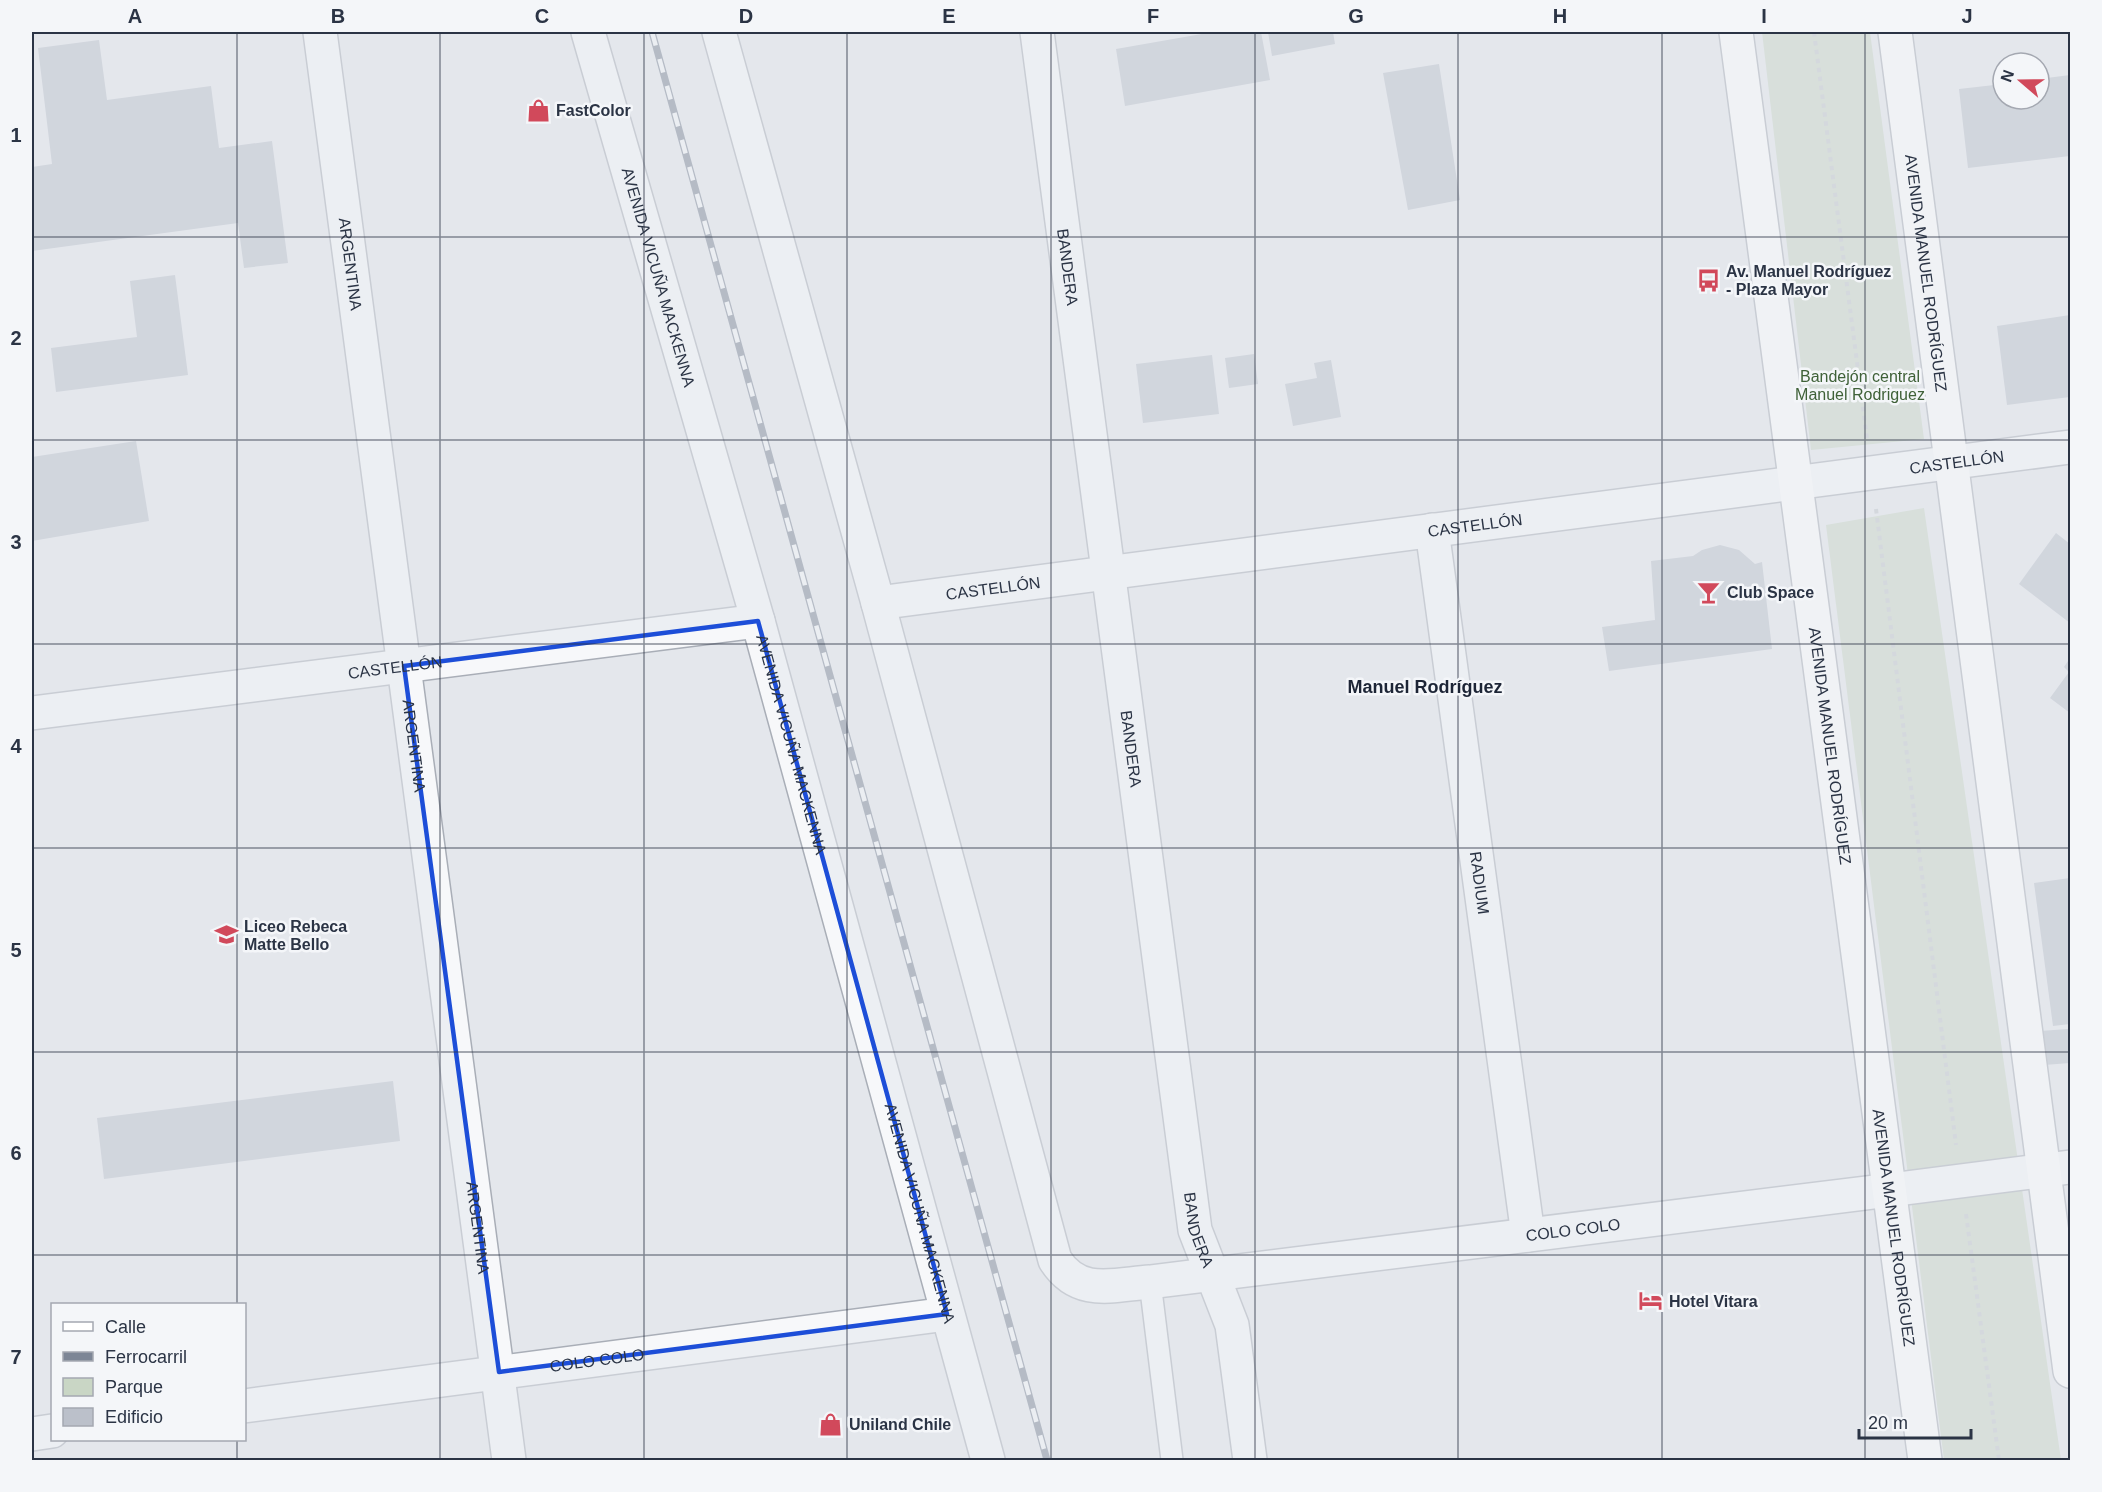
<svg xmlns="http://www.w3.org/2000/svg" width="2102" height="1492" viewBox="0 0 2102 1492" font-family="Arial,sans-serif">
<rect width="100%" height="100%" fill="#e4e7ec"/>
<g fill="#c9d6c5">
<path d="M1762,32H1870L1924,439L1811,450Z"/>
<path d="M1924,508L2061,1460H1944L1826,525Z"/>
</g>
<g fill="#bbc0ca">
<path d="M1213,32H1261L1270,80L1125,106L1116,49Z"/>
<path d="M1268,32H1333L1335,44L1272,56Z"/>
<path d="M99,40L107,100L211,86L219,148L272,141L288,263L244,268L238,223L32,251V167L52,164L38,48Z"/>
<path d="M1439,64L1460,200L1408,210L1383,73Z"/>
<path d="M2070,75V156L1968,168L1959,89L2003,84V99H2039V79Z"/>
<path d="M175,275L188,375L56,392L51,348L137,337L130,281Z"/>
<path d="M2070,315V397L2007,405L1997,326Z"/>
<path d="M1254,354L1258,384L1229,388L1225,358Z"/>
<path d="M1212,355L1219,414L1143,423L1136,364Z"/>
<path d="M1331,360L1341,417L1293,426L1285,384L1317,378L1314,363Z"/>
<path d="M136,441L149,521L32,541V457Z"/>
<path d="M2056,533L2070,544V623L2019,584Z"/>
<path d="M1720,545L1739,550L1755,564L1762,562L1772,649L1609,671L1602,627L1655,620L1651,561L1693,556L1702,550Z"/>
<path d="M2070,658V713L2050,698L2069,672L2064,667Z"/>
<path d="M2070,878V1024L2053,1026L2034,883Z"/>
<path d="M2068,1029L2070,1063L2044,1065L2040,1031Z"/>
<path d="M393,1081L400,1141L104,1179L97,1118Z"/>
</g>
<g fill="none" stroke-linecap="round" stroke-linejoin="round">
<defs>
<path id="service" d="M1150,1282L1172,1460"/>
<g id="minor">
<path id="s1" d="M320,32L509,1460"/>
<path id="s2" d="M588,32L758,621L988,1460"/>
<path id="s3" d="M719,32L878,603L1055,1260C1079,1297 1112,1285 1150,1282L1890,1190"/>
<path id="s4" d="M1037,32L1195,1230L1232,1325L1250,1460"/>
<path id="s5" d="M1432,530L1528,1235"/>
<path id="s6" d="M878,603L2070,447"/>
<path id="s7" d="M32,713L758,621"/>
<path id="s8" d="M244,1406L947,1314"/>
<path d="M32,1434L52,1431"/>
</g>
<path id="tertiary" d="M1890,1190L2070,1167"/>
<g id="secondary">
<path id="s9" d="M1736,32L1925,1460"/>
<path id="s10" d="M1895,32L2070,1371"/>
</g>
</defs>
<use href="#service" stroke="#a9aeb7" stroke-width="24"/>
<use href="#minor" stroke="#a9aeb7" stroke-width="36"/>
<use href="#tertiary" stroke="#a9aeb7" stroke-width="36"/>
<use href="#secondary" stroke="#a9aeb7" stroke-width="36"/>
<g stroke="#c2c5cb" stroke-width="4" stroke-dasharray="4.5 4.5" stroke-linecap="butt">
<path d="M1814,32L1867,439"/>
<path d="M1876,509L1956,1145"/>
<path d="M1966,1214L1999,1460"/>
</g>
<use href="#service" stroke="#f7f8fa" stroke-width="21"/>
<use href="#minor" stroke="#f7f8fa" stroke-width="33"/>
<use href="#tertiary" stroke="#f7f8fa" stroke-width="33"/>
<use href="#secondary" stroke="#fff" stroke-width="33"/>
<defs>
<path id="rail" d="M652,32L1047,1460"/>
</defs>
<use href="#rail" stroke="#7d8696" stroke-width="7"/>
<use href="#rail" stroke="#f4f6f9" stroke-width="4.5" stroke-dasharray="14" stroke-linecap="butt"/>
</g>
<path d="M0 0H2102V1492H0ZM758,621L947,1314L499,1372L404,666Z" fill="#e4e7ec" fill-opacity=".55" fill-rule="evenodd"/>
<path fill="none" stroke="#1d4ed8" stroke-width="4.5" stroke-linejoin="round" d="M758,621L947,1314L499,1372L404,666Z"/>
<path fill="none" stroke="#2b3445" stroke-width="1.5" stroke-opacity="0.55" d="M237,32V1304M440,32V1460M644,32V1460M847,32V1460M1051,32V1460M1255,32V1460M1458,32V1460M1662,32V1460M1865,32V1460M32,237H2070M32,440H2070M32,644H2070M32,848H2070M32,1052H2070M32,1255H2070M237,1440V1460"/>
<defs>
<symbol id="shop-bare" viewBox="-9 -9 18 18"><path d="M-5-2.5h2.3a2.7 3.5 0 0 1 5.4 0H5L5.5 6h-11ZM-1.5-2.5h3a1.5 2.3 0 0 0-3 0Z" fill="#d1495b" stroke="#f4f6f9" stroke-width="2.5" paint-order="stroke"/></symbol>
<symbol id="bus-bare" viewBox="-9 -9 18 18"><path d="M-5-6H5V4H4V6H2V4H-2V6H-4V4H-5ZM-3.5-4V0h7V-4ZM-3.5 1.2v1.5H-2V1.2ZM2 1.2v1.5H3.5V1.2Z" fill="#d1495b" stroke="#f4f6f9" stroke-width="2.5" paint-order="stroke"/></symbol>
<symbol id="bar-bare" viewBox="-9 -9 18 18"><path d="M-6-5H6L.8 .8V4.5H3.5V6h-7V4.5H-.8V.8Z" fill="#d1495b" stroke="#f4f6f9" stroke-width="2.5" paint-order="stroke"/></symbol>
<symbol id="school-bare" viewBox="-9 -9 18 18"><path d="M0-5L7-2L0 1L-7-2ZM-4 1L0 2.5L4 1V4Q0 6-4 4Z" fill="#d1495b" stroke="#f4f6f9" stroke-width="2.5" paint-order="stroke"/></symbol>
<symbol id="hotel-bare" viewBox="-9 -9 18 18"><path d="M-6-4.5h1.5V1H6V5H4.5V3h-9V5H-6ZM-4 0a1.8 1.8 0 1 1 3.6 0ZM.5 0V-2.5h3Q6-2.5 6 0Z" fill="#d1495b" stroke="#f4f6f9" stroke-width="2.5" paint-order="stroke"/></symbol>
</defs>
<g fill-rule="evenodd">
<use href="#shop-bare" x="522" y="94" width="33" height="33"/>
<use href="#bus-bare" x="1692" y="264" width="33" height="33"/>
<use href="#bar-bare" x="1692" y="576" width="33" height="33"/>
<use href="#school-bare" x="210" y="918" width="33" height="33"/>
<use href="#hotel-bare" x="1634" y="1284" width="33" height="33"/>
<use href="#shop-bare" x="814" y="1408" width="33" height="33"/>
</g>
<g text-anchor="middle" stroke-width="5" stroke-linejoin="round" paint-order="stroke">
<g font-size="16" font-weight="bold" fill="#2b3445" stroke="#f4f6f9" text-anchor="start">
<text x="556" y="116">FastColor</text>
<text x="1726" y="277">Av. Manuel Rodríguez<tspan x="1726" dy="18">- Plaza Mayor</tspan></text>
<text x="1727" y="598">Club Space</text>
<text x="244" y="932">Liceo Rebeca<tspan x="244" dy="18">Matte Bello</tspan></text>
<text x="1669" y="1307">Hotel Vitara</text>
<text x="849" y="1430">Uniland Chile</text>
</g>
<g font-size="16" fill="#2b3445" stroke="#f4f6f9">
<text dy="6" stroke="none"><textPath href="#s1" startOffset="234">ARGENTINA</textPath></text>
<text dy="6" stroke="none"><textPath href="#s4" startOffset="237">BANDERA</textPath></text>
<text dy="6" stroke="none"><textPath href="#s10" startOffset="243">AVENIDA MANUEL RODRÍGUEZ</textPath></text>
<text dy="6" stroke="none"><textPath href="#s2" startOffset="255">AVENIDA VICUÑA MACKENNA</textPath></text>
<text dy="6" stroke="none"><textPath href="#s6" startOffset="1088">CASTELLÓN</textPath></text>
<text dy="6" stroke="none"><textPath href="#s6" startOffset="602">CASTELLÓN</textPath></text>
<text dy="6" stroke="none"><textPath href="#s6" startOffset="116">CASTELLÓN</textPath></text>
<text dy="6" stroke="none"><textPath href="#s7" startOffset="366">CASTELLÓN</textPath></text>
<text dy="6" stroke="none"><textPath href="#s2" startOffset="741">AVENIDA VICUÑA MACKENNA</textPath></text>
<text dy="6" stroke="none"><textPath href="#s1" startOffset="720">ARGENTINA</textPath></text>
<text dy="6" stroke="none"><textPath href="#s9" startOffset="720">AVENIDA MANUEL RODRÍGUEZ</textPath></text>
<text dy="6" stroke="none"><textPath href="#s4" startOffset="723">BANDERA</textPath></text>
<text dy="6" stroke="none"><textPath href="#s5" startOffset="356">RADIUM</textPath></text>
<text dy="6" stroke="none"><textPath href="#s2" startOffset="1227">AVENIDA VICUÑA MACKENNA</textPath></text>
<text dy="6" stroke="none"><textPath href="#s1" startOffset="1206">ARGENTINA</textPath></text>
<text dy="6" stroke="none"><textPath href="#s9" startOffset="1206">AVENIDA MANUEL RODRÍGUEZ</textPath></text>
<text dy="6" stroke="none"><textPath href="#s4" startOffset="1209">BANDERA</textPath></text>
<text dy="6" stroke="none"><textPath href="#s3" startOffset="1804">COLO COLO</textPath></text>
<text dy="6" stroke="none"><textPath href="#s8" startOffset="356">COLO COLO</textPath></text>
</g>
<g font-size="16" fill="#3f6138" stroke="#f4f6f9">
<text x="1860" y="382">Bandejón central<tspan x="1860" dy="18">Manuel Rodriguez</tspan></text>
</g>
<g font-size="18" font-weight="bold" fill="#1d2536" stroke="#f4f6f9">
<text x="1425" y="693">Manuel Rodríguez</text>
</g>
</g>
<rect width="2102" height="1492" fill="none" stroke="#f4f6f9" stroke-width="66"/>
<rect x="51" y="1303" width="195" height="138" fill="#f4f6f9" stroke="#a4a8b1" stroke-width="1.5"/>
<rect x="63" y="1322" width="30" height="9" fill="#ffffff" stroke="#a4a8b1" stroke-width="1.5"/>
<text x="105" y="1333" font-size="18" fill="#2b3445">Calle</text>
<rect x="63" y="1352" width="30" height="9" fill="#7d8696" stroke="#a4a8b1" stroke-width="1.5"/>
<text x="105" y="1363" font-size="18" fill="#2b3445">Ferrocarril</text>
<rect x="63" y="1378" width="30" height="18" fill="#c9d6c5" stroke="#a4a8b1" stroke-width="1.5"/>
<text x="105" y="1393" font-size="18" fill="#2b3445">Parque</text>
<rect x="63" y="1408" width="30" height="18" fill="#bbc0ca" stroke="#a4a8b1" stroke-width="1.5"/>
<text x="105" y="1423" font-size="18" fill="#2b3445">Edificio</text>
<g transform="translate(2021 81) rotate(290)"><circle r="28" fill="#f4f6f9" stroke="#a4a8b1" stroke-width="1.5"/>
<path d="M0-4.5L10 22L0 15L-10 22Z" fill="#d1495b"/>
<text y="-9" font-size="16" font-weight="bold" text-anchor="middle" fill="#2b3445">N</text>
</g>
<path d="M1859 1429v9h112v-9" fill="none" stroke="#2b3445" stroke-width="3"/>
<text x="1868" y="1429" font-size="18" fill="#2b3445" stroke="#f4f6f9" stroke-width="4.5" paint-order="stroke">20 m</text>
<rect x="33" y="33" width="2036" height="1426" fill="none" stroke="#2b3445" stroke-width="2"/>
<g font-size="20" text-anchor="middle" font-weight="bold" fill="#2b3445">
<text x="135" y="23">A</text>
<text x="338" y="23">B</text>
<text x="542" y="23">C</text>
<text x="746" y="23">D</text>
<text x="949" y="23">E</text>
<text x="1153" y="23">F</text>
<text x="1356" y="23">G</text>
<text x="1560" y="23">H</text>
<text x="1764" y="23">I</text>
<text x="1967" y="23">J</text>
<text x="16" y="142">1</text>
<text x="16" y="345">2</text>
<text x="16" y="549">3</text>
<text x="16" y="753">4</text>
<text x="16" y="957">5</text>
<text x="16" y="1160">6</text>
<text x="16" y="1364">7</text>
</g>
</svg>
